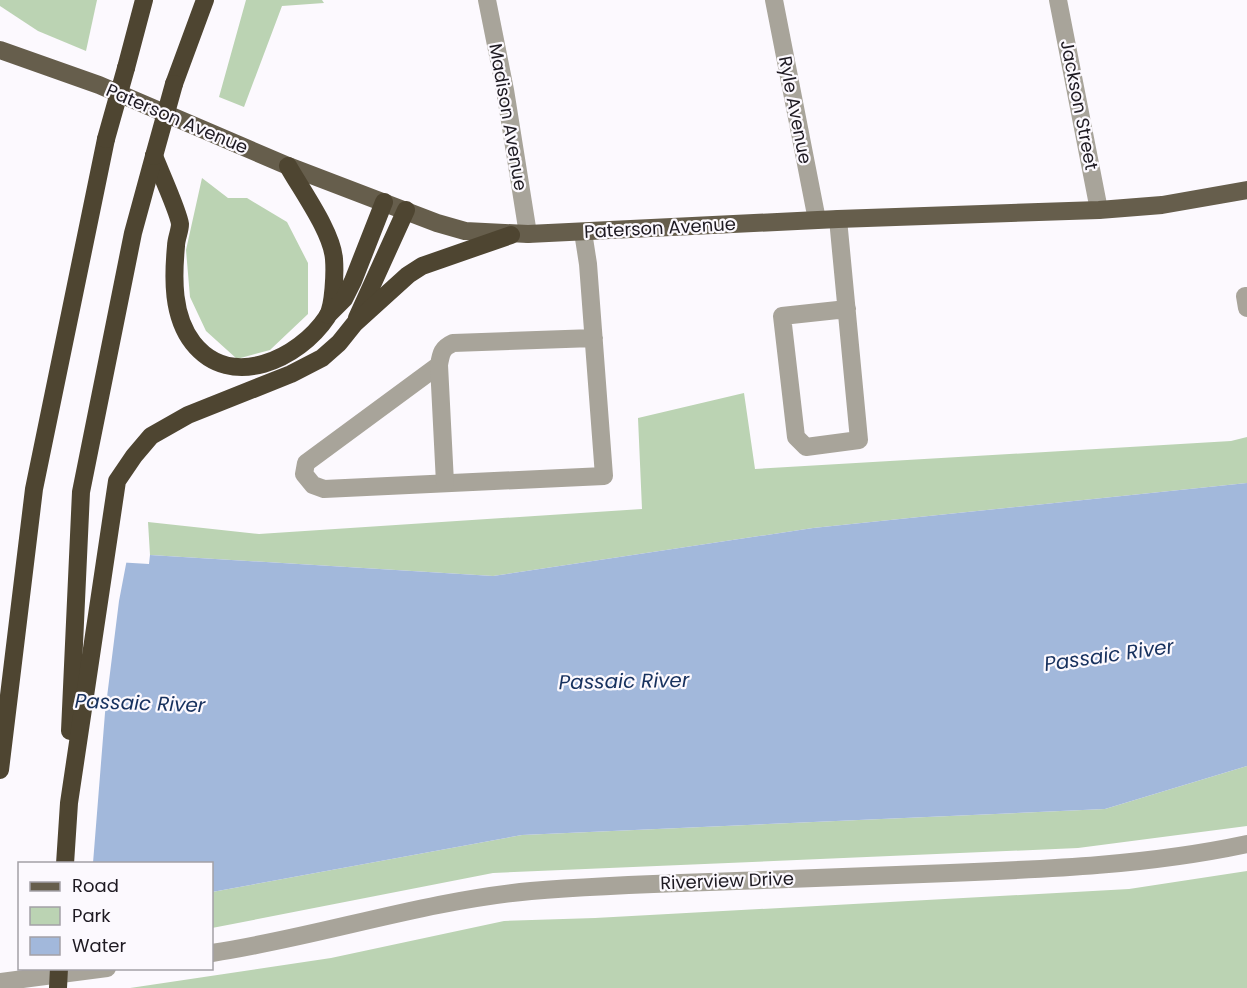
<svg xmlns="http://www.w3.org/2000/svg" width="1247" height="988" viewBox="0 0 1247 988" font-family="Poppins,sans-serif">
<rect width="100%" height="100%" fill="#fcf9fe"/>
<g fill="#bbd3b3">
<path d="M0,0H97L86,51L38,31L0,6Z"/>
<path d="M246,0H322L324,3L282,6L244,107L219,97Z"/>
<path d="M202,178L228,198H247L287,222L308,263V314L270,350L237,359L206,331L190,297L186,250Z"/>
<path d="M744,393L755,469L1231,441L1247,437V483L813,528L493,576L150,555L148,522L259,534L642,509L638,418Z"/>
<path d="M1247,766V826L1078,848L493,873L212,928V892L522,835L1105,809Z"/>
<path d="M1247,871V988H130L331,958L504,921L595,918L1129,889Z"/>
</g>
<path fill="#a2b8db" d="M1247,483V766L1105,809L522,835L212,892V864H20L0,555L149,564L150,555L493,576L813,528Z"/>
<path fill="#fcf9fe" d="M0,552L127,559L119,601L105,713L93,863L20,864V887L0,881Z"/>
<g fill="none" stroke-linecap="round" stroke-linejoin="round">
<g stroke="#a8a49a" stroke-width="18">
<path d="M487,0L505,90L528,234"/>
<path d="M774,0L817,220"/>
<path d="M1058,0L1099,210"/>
<path d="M838,219L859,440L806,447L796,437L782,316L847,309"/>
<path d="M583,232L588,264L604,476L324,489L313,485L304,474L306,463L439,365C441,353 442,348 453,343L594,338"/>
<path d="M1247,296H1245L1247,308"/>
<path d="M439,365L445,483"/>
<path d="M212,953C318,937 423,901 531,891C590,886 649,884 709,882C789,879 869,876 950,873C1050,869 1149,865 1247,844"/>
<path d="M0,982L107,968"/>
</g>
<path stroke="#665e4c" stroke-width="18" d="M0,50L99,85L288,166L437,223L465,231L528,234L838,219L1099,210L1162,205L1247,190"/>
<g stroke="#4e4531" stroke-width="18">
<path d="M126,68L144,0"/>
<path d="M174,84L205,0"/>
<path d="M154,156C159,169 179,213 180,224C180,231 176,239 176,246C173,278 172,316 193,343C231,391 299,359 327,317C334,306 335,272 334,259C332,232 302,191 288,166"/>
<path d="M328,315L344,299L353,281L384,202"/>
<path d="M357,318L406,210"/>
<path d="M70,731L81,492L133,233L154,156"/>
<path d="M0,770L34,489L106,139"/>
<path d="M65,864L69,803L117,481L134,456L151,436L188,415L291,374L322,358L339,343L355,323L408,275L422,266L511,235"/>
</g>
<g stroke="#4e4531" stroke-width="18">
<path d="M106,139L126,68"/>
<path d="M154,156L174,84"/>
<path d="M58,988L59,968"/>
</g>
</g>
<g text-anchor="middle" stroke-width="4.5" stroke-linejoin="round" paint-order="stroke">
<g font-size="18" fill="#1e1a22" stroke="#fcf9fe">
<text transform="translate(1079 105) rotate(79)" y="6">Jackson Street</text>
<text transform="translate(795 110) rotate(79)" y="6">Ryle Avenue</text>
<text transform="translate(508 117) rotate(80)" y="6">Madison Avenue</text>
<text transform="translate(177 119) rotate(23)" y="6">Paterson Avenue</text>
<text transform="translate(660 228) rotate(-3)" y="6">Paterson Avenue</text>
<text transform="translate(727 881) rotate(-2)" y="6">Riverview Drive</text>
</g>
<g font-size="20" font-style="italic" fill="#17315e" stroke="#fcf9fe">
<text transform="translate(1109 655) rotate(-8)" y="7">Passaic River</text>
<text transform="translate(624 681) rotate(-1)" y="7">Passaic River</text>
<text transform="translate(140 703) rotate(2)" y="7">Passaic River</text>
</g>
</g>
<rect x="18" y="862" width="195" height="108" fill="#fcf9fe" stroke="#a3a0a6" stroke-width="1.5"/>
<rect x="30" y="882" width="30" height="9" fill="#665e4c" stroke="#a3a0a6" stroke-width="1.5"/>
<text x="72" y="892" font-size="18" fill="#1e1a22">Road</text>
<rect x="30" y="907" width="30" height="18" fill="#bbd3b3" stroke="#a3a0a6" stroke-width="1.5"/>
<text x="72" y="922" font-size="18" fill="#1e1a22">Park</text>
<rect x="30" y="937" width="30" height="18" fill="#a2b8db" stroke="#a3a0a6" stroke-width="1.5"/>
<text x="72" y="952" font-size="18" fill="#1e1a22">Water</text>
</svg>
